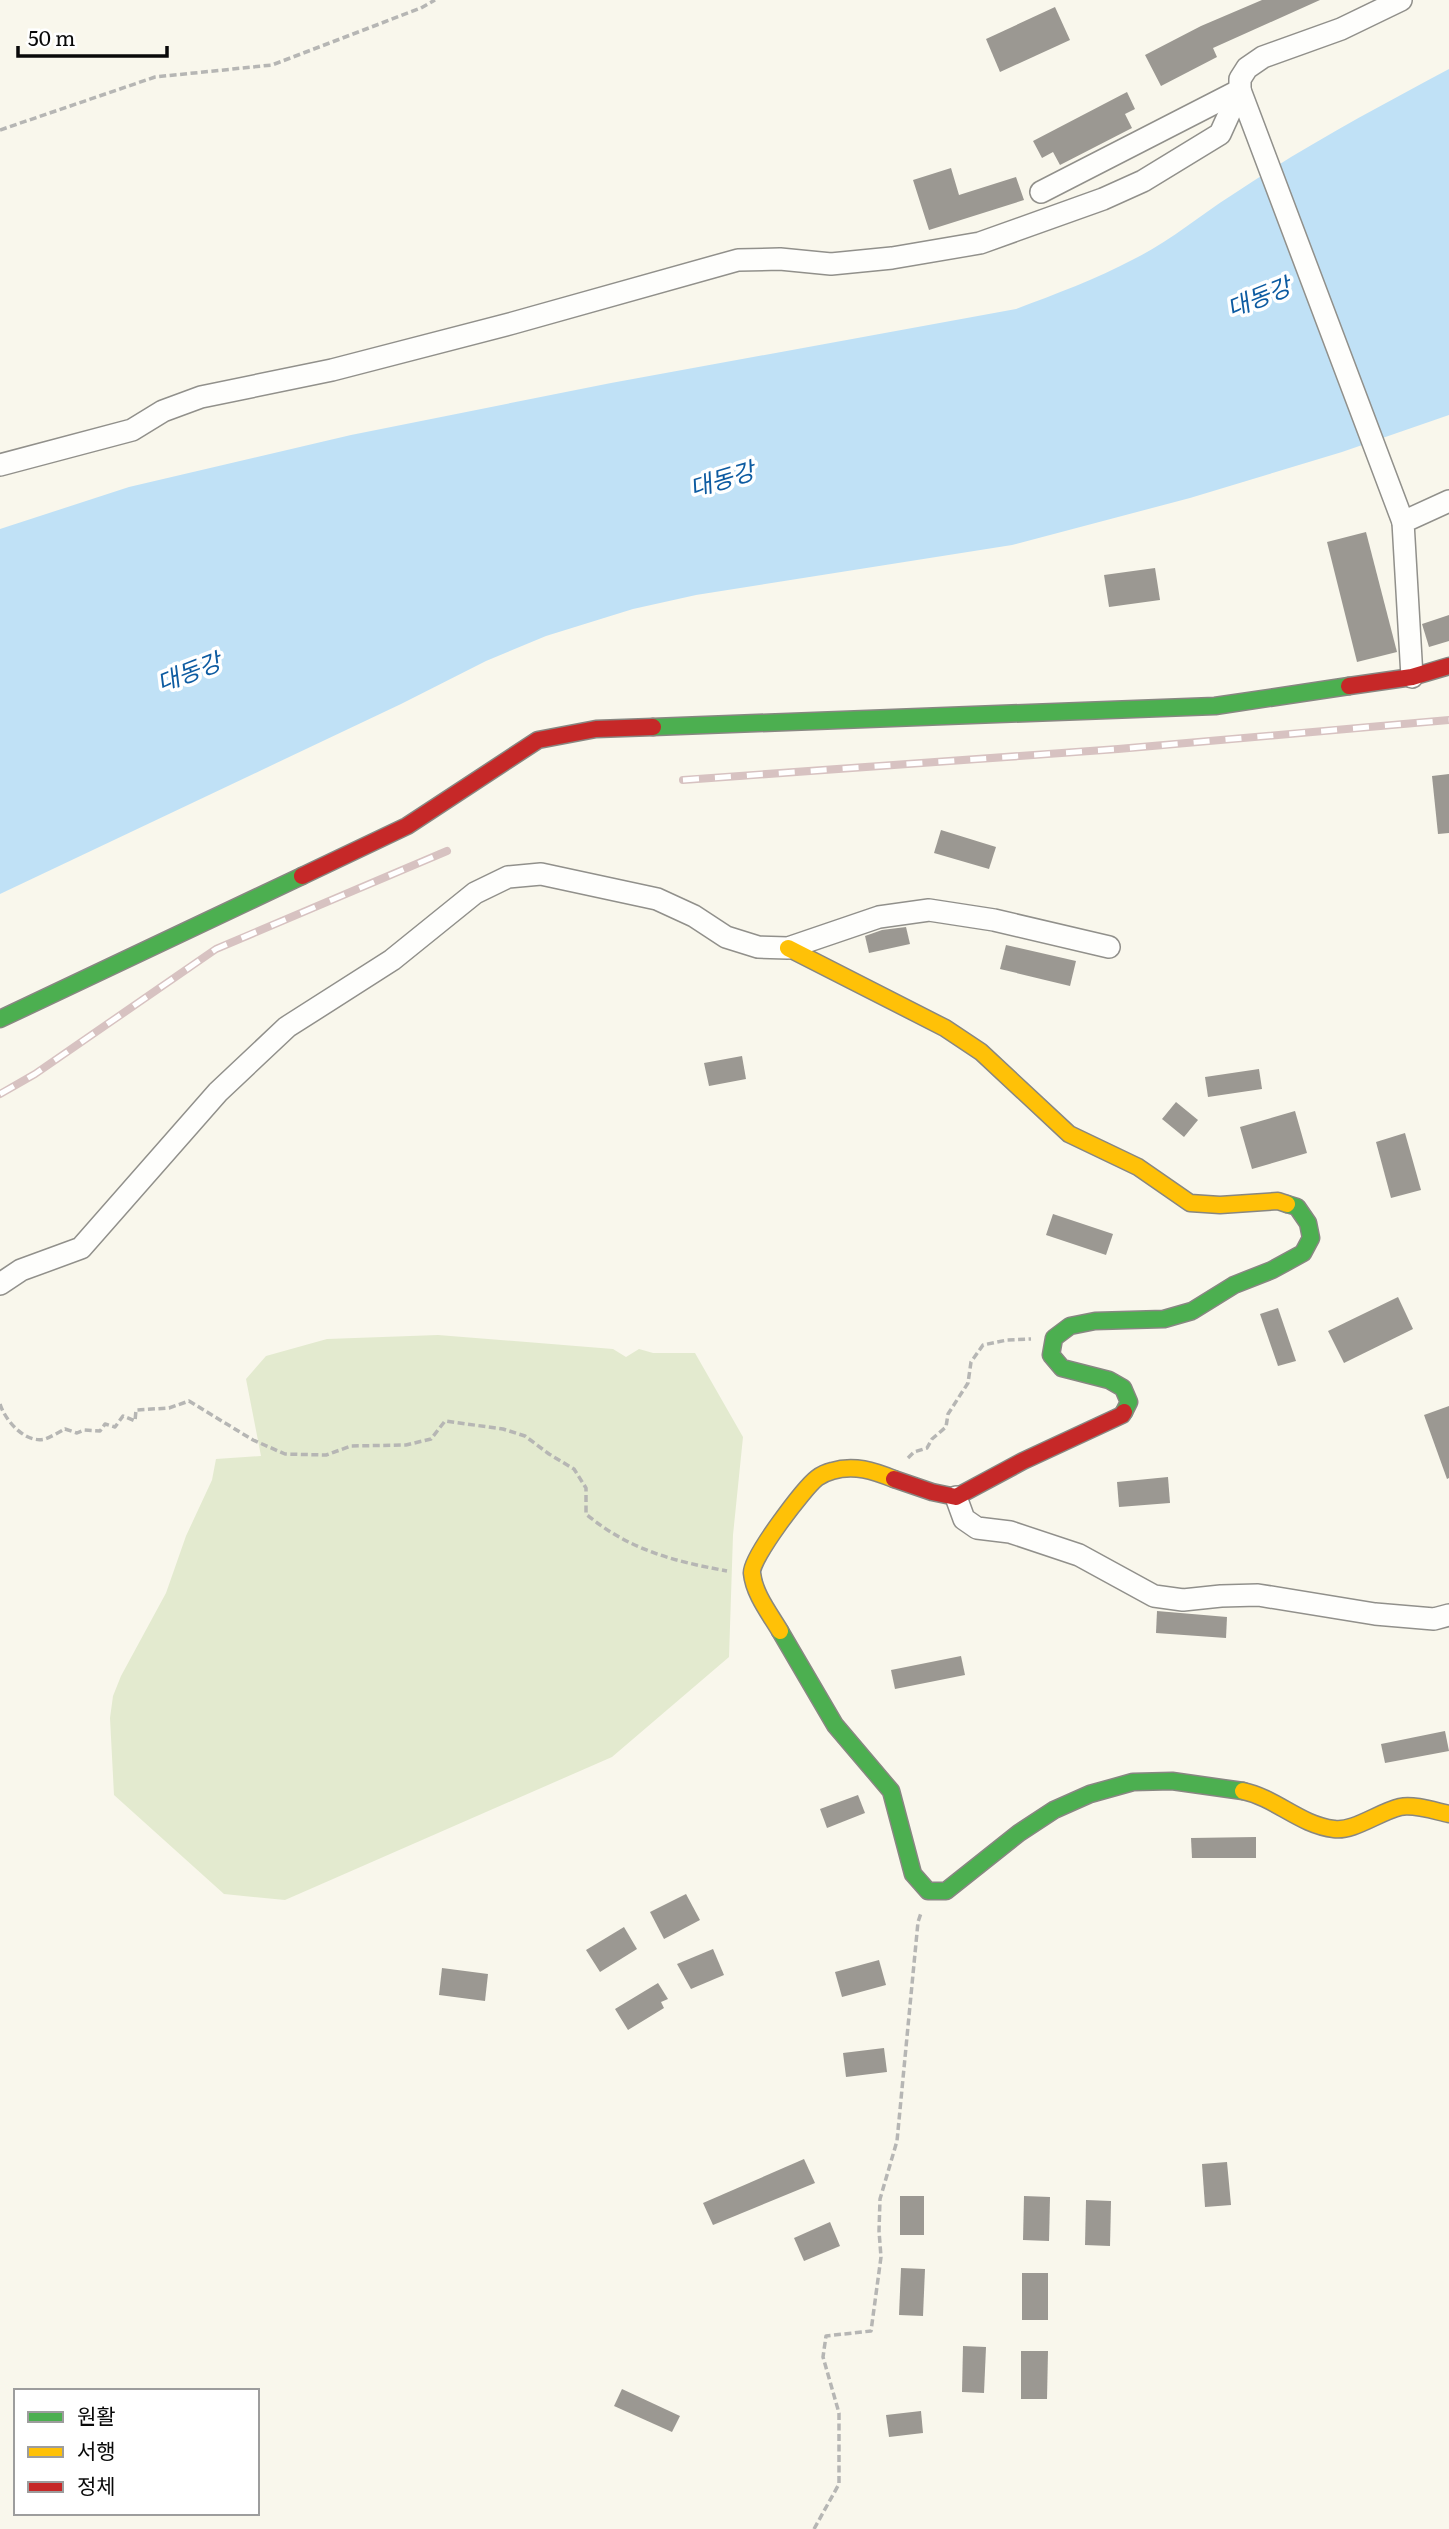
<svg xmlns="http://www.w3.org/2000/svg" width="1449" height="2529" viewBox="0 0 1449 2529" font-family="Literata,'Noto Sans KR',serif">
<rect width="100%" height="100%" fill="#f9f7ec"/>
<path fill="#e3eacf" d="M438,1335L613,1349L626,1357L639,1349L653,1353H695L743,1437L733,1535L729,1657L612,1757L285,1900L224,1894L114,1795L110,1718L113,1696L121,1676L166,1593L186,1536L212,1480L216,1459L261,1456L246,1379L266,1356L327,1339Z"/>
<path fill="#c0e1f6" d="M1449,69V415L1342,452L1190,498L1012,545L696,595L633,609L546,636L486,661L401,704L0,894V529L129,487L351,435L611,383L1016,309C1056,294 1096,279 1134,259C1169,242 1199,216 1232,195C1301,148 1376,108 1449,69Z"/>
<g fill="#9b9892">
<path d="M1262,0H1320L1213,48L1217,57L1161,86L1145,55L1201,26Z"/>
<path d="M1055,7L1070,40L1000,72L986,39Z"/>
<path d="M1127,92L1135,109L1125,114L1132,128L1060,165L1053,152L1042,158L1033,141Z"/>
<path d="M951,168L959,195L1016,177L1024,200L929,230L913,180Z"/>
<path d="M1366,532L1397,652L1357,662L1327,542Z"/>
<path d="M1155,568L1160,600L1109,607L1104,575Z"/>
<path d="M1449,615V641L1429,647L1422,624Z"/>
<path d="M1449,774V833L1438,834L1432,776Z"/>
<path d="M941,830L996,847L989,869L934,853Z"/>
<path d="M906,927L910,944L869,953L865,936L882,930Z"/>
<path d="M1006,945L1076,961L1070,986L1000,969Z"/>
<path d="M742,1056L746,1079L709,1086L704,1063Z"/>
<path d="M1259,1069L1262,1089L1208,1097L1205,1077Z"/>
<path d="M1176,1102L1198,1120L1184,1137L1162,1119Z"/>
<path d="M1295,1111L1307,1153L1252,1169L1240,1127Z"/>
<path d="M1405,1133L1421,1190L1391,1198L1376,1142Z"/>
<path d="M1053,1214L1113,1234L1106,1255L1046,1235Z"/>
<path d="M1398,1297L1413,1329L1344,1363L1328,1331Z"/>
<path d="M1278,1308L1296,1361L1278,1366L1260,1314Z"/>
<path d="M1449,1406V1478L1447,1479L1424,1415Z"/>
<path d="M1168,1477L1170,1503L1119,1507L1117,1482Z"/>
<path d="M1157,1611L1227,1617L1226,1638L1156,1633Z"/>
<path d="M961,1656L965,1675L895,1689L891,1670Z"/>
<path d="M1445,1731L1449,1751L1385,1763L1381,1744Z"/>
<path d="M858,1795L865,1813L827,1828L820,1809Z"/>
<path d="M1256,1837V1858H1192L1191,1838Z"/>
<path d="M686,1894L700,1920L664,1939L650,1912Z"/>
<path d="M624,1927L637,1949L600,1972L586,1950Z"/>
<path d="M713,1949L724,1975L691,1989L677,1964Z"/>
<path d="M879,1960L886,1985L842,1997L835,1972Z"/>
<path d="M442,1968L488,1974L485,2001L439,1995Z"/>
<path d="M658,1983L668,1999L661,2002L664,2008L628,2030L615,2009Z"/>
<path d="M884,2048L887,2072L846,2077L843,2053Z"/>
<path d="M804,2159L815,2183L713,2225L703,2203Z"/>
<path d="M1227,2162L1231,2205L1205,2207L1202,2164Z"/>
<rect x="900" y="2196" width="24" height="39"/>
<path d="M1024,2196L1050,2197L1049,2241L1023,2240Z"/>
<path d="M1086,2200L1111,2201L1110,2246L1085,2245Z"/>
<path d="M830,2222L840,2246L804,2261L794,2238Z"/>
<path d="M901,2268L925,2269L923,2316L899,2315Z"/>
<rect x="1022" y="2273" width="26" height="47"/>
<path d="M963,2346L986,2347L984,2393L962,2392Z"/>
<path d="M1021,2351H1048L1047,2399H1021Z"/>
<path d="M622,2389L680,2416L672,2432L614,2406Z"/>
<path d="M921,2411L923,2433L889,2437L886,2415Z"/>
</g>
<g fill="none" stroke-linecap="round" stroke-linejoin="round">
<defs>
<g id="street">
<path d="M1401,0L1341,29L1263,57L1247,68L1240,79V90L1403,522"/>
<path d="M1041,192L1240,90"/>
<path d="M0,465L132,430L163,411L201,397L332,370L513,323L738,260L780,259L831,264L892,258L980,243L1103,199L1143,181L1220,134L1240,90"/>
<path d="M1412,677L1403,522L1449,501"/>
<path d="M0,1284L21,1270L81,1248L218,1092L287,1027L392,960L475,893L508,877L541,874L657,899L694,916L726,937L758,947L788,948L879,917L929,910L994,920L1109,947"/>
<path d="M956,1497L964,1519L977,1528L1010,1532L1079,1555L1154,1596L1183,1600L1221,1596L1258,1595L1375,1614L1434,1619L1449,1615"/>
</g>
<g id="fast">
<path d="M653,727L1215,706L1349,686"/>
<path d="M0,1019L302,876"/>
<path d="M1124,1412L1129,1402L1123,1388L1109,1380L1062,1368L1051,1355L1054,1338L1070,1326L1095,1321L1164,1319L1192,1311L1234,1285L1272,1270L1303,1253L1311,1238L1308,1223L1297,1207L1287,1204"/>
<path d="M780,1631L835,1725L891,1791L913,1874L928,1891H946L1019,1833L1054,1810L1090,1794L1133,1782L1172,1781L1243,1791"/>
</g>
<g id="slow">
<path d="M788,948L945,1028L981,1052L1069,1134L1138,1167L1190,1203L1220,1205L1278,1201L1287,1204"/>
<path d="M780,1631C770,1614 754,1594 752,1573C750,1559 804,1488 817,1478C821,1475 828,1472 832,1471C854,1464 874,1471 894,1479"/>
<path d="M1243,1791C1276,1798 1300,1825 1334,1829C1353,1832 1379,1812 1400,1807C1414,1804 1435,1811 1449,1814"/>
</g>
<g id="jam">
<path d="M1349,686L1412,677L1449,666"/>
<path d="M302,876L407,826L538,740L596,729L653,727"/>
<path d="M894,1479L932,1492L956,1497L1023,1461L1122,1415L1124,1412"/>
</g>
</defs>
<use href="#street" stroke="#91908b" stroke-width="24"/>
<use href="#fast" stroke="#888782" stroke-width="19"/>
<use href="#slow" stroke="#888782" stroke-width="19"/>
<use href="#jam" stroke="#888782" stroke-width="19"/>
<g stroke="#b6b6b4" stroke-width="3.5" stroke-dasharray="7 3.5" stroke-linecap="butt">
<path d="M0,130L155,77L272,65L421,8L435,0"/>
<path d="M0,1404C5,1420 25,1444 45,1439C51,1437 59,1432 65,1429L77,1433L84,1430L100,1431L105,1424L115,1427L123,1416L135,1421L136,1410L169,1408L189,1401L253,1440L285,1454L326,1455L351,1446L406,1445L431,1439L445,1421L503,1429L525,1436L549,1454L574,1469L586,1488V1514C629,1550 673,1561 727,1571"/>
<path d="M908,1458L914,1452L927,1448L932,1439L946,1427L948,1414L968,1383L971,1362L983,1345L1007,1340L1031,1339"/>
<path d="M814,2529L839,2484V2413L823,2357L826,2336L871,2331L881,2257L879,2231L880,2199L897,2141L918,1922L921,1913"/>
</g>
<use href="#street" stroke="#fefefc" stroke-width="21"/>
<use href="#fast" stroke="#4caf50" stroke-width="16"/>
<use href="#slow" stroke="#ffc107" stroke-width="16"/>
<use href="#jam" stroke="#c62828" stroke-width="16"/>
<defs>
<g id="rail">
<path d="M683,780L1118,749L1449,720"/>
<path d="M0,1094L35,1074L216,949L447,851"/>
</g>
</defs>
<use href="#rail" stroke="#d7c2c1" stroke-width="8"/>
<use href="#rail" stroke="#fff" stroke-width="5" stroke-dasharray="16" stroke-linecap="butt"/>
</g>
<g text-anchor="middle" stroke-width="7" stroke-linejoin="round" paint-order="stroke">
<g font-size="24" font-style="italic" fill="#0d5ba1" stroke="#fff">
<text transform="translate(1259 298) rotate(-22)" y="8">대동강</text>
<text transform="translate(722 480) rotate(-17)" y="8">대동강</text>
<text transform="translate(189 673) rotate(-21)" y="8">대동강</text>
</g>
</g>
<rect x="14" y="2389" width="245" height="126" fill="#ffffff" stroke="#9d9d9d" stroke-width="2"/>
<rect x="28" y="2412" width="35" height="10" fill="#4caf50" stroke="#9d9d9d" stroke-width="2"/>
<text x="77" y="2424" font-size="21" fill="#090909">원활</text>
<rect x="28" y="2447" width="35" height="10" fill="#ffc107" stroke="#9d9d9d" stroke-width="2"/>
<text x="77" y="2459" font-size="21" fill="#090909">서행</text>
<rect x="28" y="2482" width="35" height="10" fill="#c62828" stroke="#9d9d9d" stroke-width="2"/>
<text x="77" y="2494" font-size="21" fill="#090909">정체</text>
<path d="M18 46v10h149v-10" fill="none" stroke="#090909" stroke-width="3.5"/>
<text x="28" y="46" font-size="21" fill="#090909" stroke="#ffffff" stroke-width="5" paint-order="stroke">50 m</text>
</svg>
